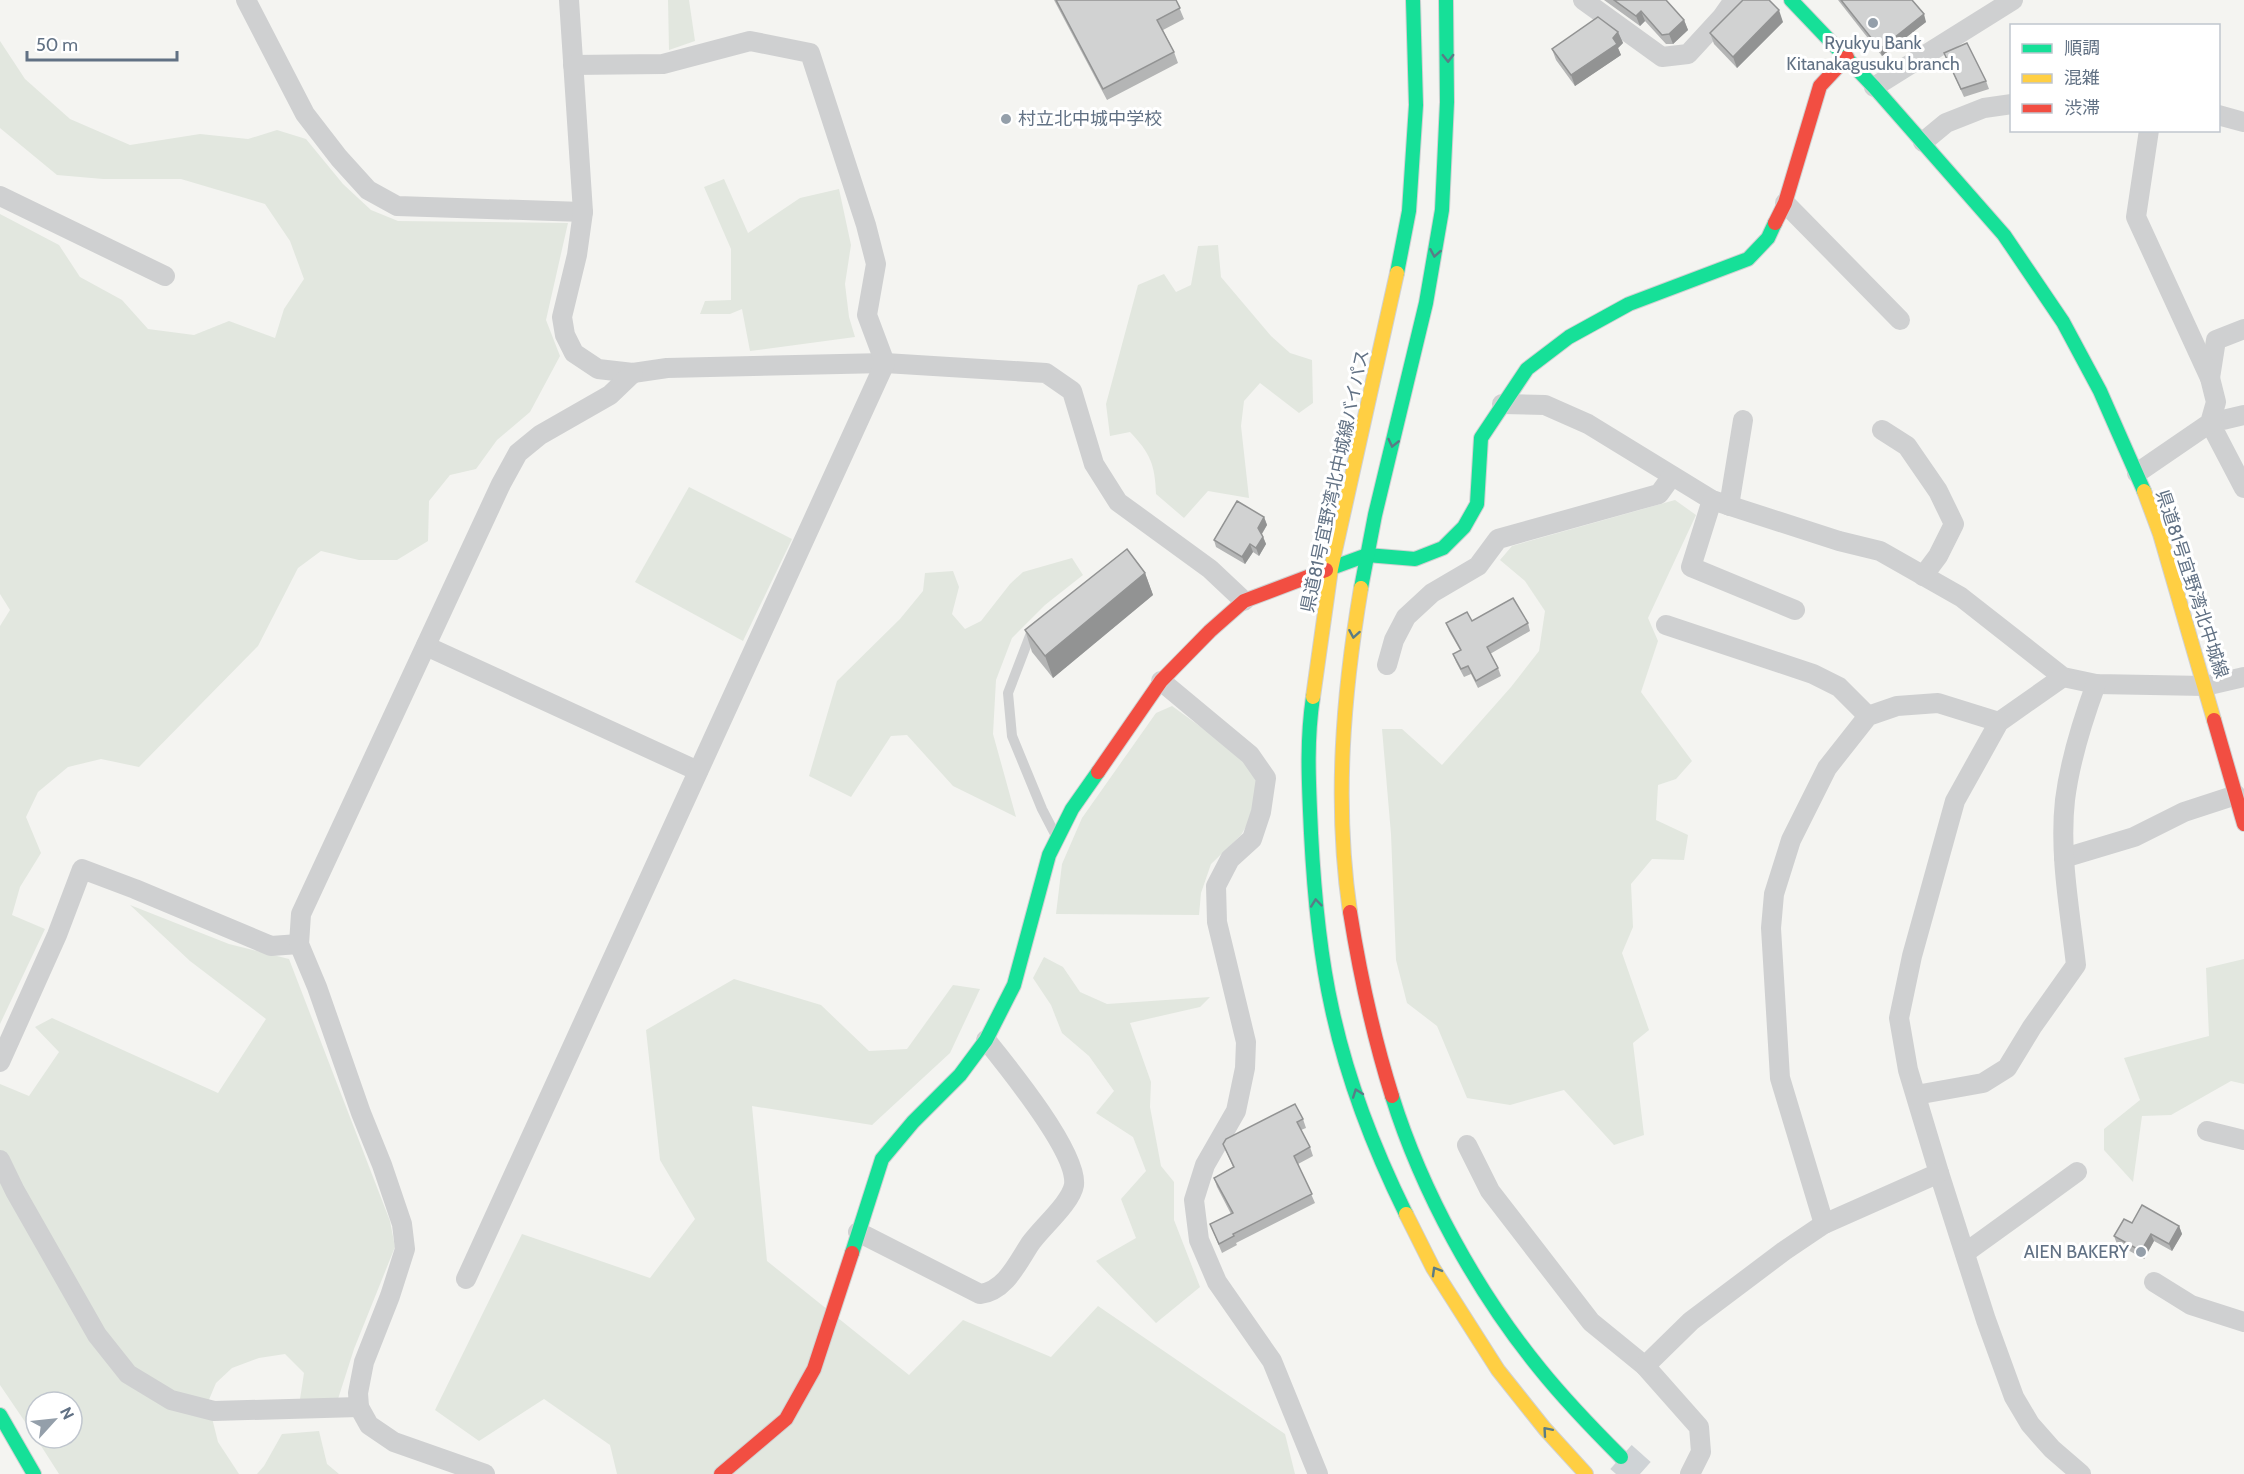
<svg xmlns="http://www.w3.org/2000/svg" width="2244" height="1474" viewBox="0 0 2244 1474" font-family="Cabin,'Noto Sans JP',sans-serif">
<rect width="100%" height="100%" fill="#f4f4f1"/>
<g fill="#e2e7df">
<path d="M668,0H689L695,41L669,50Z"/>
<path d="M0,41L25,79L70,119L130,145L200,134L248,139L277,130L306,139L343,184L371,210L398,221L568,223L546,320L560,356L530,412L497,440L476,469L450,475L429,501L428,541L397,560H359L321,551L298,568L258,646L139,767L101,759L68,767L38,792L26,817L41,853L20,887L12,915L45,929L0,1024V626L10,610L0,594V214L59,245L80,277L122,300L148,329L194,335L229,321L275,338L284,309L304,279L290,241L265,204L181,179H103L57,175L0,128Z"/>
<path d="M724,179L748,233L800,198L839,189L851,245L845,284L849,317L855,337L750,351L742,309L730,314H700L705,301L731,300V249L704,187Z"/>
<path d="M1218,245L1221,277L1271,336L1290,353L1312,360L1313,403L1299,413L1260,383L1244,401L1241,426L1249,498L1208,491L1184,518L1156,494C1155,464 1150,453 1130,432L1110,436L1106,404L1138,285L1164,274L1176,292L1191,285L1198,246Z"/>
<path d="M689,487L792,539L743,641L635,582Z"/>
<path d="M1675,500L1696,515L1648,618L1658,641L1641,692L1692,761L1676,779L1658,785L1656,820L1688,835L1684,860L1652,859L1631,884L1633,927L1622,953L1649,1030L1633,1043L1644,1135L1614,1145L1564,1090L1510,1105L1467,1098L1437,1026L1407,1003L1396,960L1391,834L1382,729H1402L1442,765L1511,687L1539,651L1545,611L1525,581L1500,560L1512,546Z"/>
<path d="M1072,558L1083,575L1045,605L1012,638L996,680L993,734L1016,817L953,786L907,735L891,736L851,797L809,776L837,681L900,619L923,591L925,573L953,571L959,587L952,614L965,629L981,621L1010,584L1023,572Z"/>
<path d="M1172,706L1245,759L1259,783L1254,813L1241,835L1211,864L1201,893L1199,915L1056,914L1062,864L1082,818L1156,713Z"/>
<path d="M130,905L229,944L289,959L390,1221L395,1247L354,1349L338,1399H300L304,1373L285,1354L259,1358L232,1368L216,1383L208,1402L218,1442L239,1474H59L36,1438H72V1402H36V1438L0,1385V1084L29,1096L59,1052L35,1027L52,1018L218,1093L266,1019L190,961Z"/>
<path d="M1044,957L1063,967L1080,992L1107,1004L1210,997L1200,1007L1130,1023L1151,1082L1150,1107L1161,1166L1174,1182V1220L1200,1287L1156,1323L1096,1261L1136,1238L1121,1199L1146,1171L1133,1137L1096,1113L1114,1091L1089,1056L1062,1033L1051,1005L1033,978Z"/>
<path d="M2244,959V1084L2231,1081L2171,1115L2142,1116L2133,1182L2104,1150V1129L2140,1100L2124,1058L2209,1036L2206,968Z"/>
<path d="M734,979L821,1005L869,1051L907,1049L953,985L980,989L950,1053L872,1125L752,1106L767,1261L909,1375L963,1320L1051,1357L1098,1306L1285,1434L1295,1474H617L610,1445L544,1399L479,1441L435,1410L522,1234L650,1278L695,1219L660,1160L646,1030Z"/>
<path d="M319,1431L327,1464L339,1474H257L264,1466L282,1434Z"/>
</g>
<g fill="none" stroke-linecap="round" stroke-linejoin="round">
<path stroke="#cfd3d6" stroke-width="32" stroke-dasharray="32 16" stroke-linecap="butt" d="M1621,1457L1640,1474"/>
<defs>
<g id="fast">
<path d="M1791,0L1874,87L2004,235L2063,322L2100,391L2144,491"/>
<path d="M1397,273L1409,211L1416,105L1413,0"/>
<path d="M1326,570L1367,555L1415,559L1443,548L1464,527L1477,504L1481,438L1527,369L1569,337L1629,304L1748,259L1768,238L1775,223"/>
<path d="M1361,588L1375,515L1426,303L1442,210L1447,102L1446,0"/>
<path d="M1313,697C1306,744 1309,786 1311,833C1314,892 1319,951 1332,1009C1347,1079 1374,1149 1406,1214"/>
<path d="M1392,1096C1422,1192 1477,1292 1540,1369C1565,1400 1593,1429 1621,1457"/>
<path d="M852,1253L882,1159L913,1122L960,1075L986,1040L1014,985L1049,855L1072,809L1098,772"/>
<path d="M0,1415L34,1474"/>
</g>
<g id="slow">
<path d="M2144,491L2160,534L2214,720"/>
<path d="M1313,697L1331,569L1397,273"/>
<path d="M1350,912C1334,803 1343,695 1361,588"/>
<path d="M1406,1214L1433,1268L1498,1370L1545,1429L1586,1474"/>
</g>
<g id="jam">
<path d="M1775,223L1785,203L1820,86L1847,57"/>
<path d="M2214,720L2244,824"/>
<path d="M1098,772L1161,681L1210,631L1244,601L1326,570"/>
<path d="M1350,912C1360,975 1373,1035 1392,1096"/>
<path d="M721,1474L786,1419L814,1369L852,1253"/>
</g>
</defs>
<use href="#fast" stroke="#d0d1d2" stroke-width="16"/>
<use href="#slow" stroke="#d0d1d2" stroke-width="16"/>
<use href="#jam" stroke="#d0d1d2" stroke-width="16"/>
<path stroke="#cfd0d1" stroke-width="10" d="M1035,630L1031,633L1008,693L1012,736L1042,809L1056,836"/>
<g stroke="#cfd0d1" stroke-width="20">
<path d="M246,0L305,114L339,158L368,190L397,206L583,212"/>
<path d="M569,0L583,212L577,255L562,317L565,335L574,353L598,369L633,373L667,368L885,363L1046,373L1072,391L1094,464L1118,502L1210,569L1244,601"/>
<path d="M1583,0L1662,57L1688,54L1722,17L1734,0"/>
<path d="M1874,87L2013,0"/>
<path d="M2218,115L2244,122"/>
<path d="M1923,142L1946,123L1984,108L2012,104"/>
<path d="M0,196L165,276"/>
<path d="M1785,203L1900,320"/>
<path d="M2210,378L2216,340L2244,329"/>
<path d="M1502,404L1545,405L1588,424L1712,500L1839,541L1880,551L1961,597L2063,677L2096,684L2205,686L2244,677"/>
<path d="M2244,415L2210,423L2244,488"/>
<path d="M1882,430L1907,446L1938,491L1954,524L1938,556L1923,576"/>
<path d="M2137,473L2210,423L2216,402L2210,378L2136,217L2149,130"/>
<path d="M1712,500L1691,567L1795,610"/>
<path d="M1729,506L1743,420"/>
<path d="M1666,625L1813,674L1839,687L1868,716"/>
<path d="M426,646L698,771"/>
<path d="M1387,665L1394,640L1406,617L1432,593L1478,566L1498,539L1659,494L1672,476"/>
<path d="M2063,677L1999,722L1955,801L1912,956L1899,1018L1908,1070L1939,1173L1986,1320L2014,1397L2030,1424L2052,1449L2081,1474"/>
<path d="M1161,681L1250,755L1266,778L1261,812L1252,839L1230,859L1216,886L1217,922L1246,1042L1245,1068L1236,1111L1205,1165L1194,1200L1199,1240L1217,1282L1272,1361L1318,1474"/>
<path d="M2064,858L2134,837L2184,812L2236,795"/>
<path d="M0,1062L57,935L82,869L135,889L271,946L299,944"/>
<path d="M1916,1095L1983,1083L2007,1068L2032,1027L2076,965C2070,911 2059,854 2065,800C2070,760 2082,722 2096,684"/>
<path d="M2207,1131L2244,1140"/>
<path d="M1467,1145L1490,1191L1591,1322L1645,1366"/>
<path d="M0,1160L15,1191L97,1335L128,1374L171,1400L214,1411L359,1407"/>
<path d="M1824,1224L1780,1078L1771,928L1774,894L1791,840L1827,768L1868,716L1897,706L1938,703L1999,722"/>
<path d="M858,1232L980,1294C1005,1291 1017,1264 1030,1244C1041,1228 1071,1203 1074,1185C1078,1153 1007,1066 986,1040"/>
<path d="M1965,1253L2077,1172"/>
<path d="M466,1279L885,363L867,315L876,264L866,225L810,53L750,41L663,64L573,65"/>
<path d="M2154,1282L2191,1305L2244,1322"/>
<path d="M485,1474L394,1442L369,1425L359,1407L358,1393L364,1362L390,1296L405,1249L402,1224L382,1165L361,1113L317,987L299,944L301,914L501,484L518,453L540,435L610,395L633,373"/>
<path d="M1690,1474L1701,1452L1699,1427L1645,1366L1691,1321L1784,1251L1824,1224L1939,1173"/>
</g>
<use href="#fast" stroke="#16e098" stroke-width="14"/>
<use href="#slow" stroke="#ffcf43" stroke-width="14"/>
<use href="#jam" stroke="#f24e42" stroke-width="14"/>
</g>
<g fill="#b4b5b5">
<path d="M1054,0H1176L1184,19L1163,30L1174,52L1178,63L1107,100Z"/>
<path d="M1604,0H1666L1684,20L1688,30L1673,44H1666L1645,21L1640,26Z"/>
<path d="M1838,0H1912L1926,22L1882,56Z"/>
<path d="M1783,22L1737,68L1714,44L1710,33Z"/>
<path d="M1618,32L1623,43L1618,48L1621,55L1575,86L1556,60L1552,49Z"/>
<path d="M1944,53L1986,81L1989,89L1964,97Z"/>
<path d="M1264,517L1267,525L1262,534L1266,544L1259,556L1253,552L1245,564L1216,547L1214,540Z"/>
<path d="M1145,573L1153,595L1053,678L1032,652L1025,630Z"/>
<path d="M1472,621L1528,623L1530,631L1490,654L1498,668L1501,676L1478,688L1471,674L1464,677L1456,662L1453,654L1460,650L1449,631L1446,623Z"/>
<path d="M1303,1119L1306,1128L1301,1130L1310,1147L1313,1156L1298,1164L1315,1203L1236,1243L1237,1245L1222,1253L1210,1224L1231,1214L1217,1187L1214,1178L1233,1167L1223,1144Z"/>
<path d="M2132,1223L2179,1226L2182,1234L2172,1251L2154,1241L2144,1259L2117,1244L2114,1236Z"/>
</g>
<g fill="#929393">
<path d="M1779,10L1783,22L1737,68L1733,57Z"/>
<path d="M1641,11L1645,21L1640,26L1636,16Z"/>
<path d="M1924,14L1926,22L1882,56L1880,49Z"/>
<path d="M1684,20L1688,30L1673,44L1669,34Z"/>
<path d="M1618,32L1623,43L1618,48L1621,55L1575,86L1571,75Z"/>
<path d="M1264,517L1267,525L1261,535L1258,528Z"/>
<path d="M1263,537L1266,544L1259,556L1256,548Z"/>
<path d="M1250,544L1253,552L1245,564L1242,557Z"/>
<path d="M1145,573L1153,595L1053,678L1045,656Z"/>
<path d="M2179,1226L2182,1234L2172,1251L2169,1244Z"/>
<path d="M2151,1234L2154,1241L2144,1259L2141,1251Z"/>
</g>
<g fill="#d1d2d2" stroke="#929393" stroke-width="1.5">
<path d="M1056,0H1176L1180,8L1157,20L1174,52L1103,89Z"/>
<path d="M1614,0H1666L1684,20L1669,34L1662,35L1641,11L1636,16Z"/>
<path d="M1743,0H1769L1779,10L1733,57L1710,33Z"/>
<path d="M1841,0H1912L1924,14L1880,49Z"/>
<path d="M1598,17L1618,32L1613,38L1617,44L1571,75L1552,49Z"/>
<path d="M1967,43L1986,81L1961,89L1944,53Z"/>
<path d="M1237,501L1264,517L1258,528L1263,537L1256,548L1250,544L1242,557L1214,540Z"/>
<path d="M1127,549L1145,573L1045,656L1025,630Z"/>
<path d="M1513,598L1528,623L1487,647L1498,668L1476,681L1468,666L1461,669L1453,654L1461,650L1446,623L1467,612L1472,621Z"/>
<path d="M1295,1104L1303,1119L1297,1122L1310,1147L1294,1156L1312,1194L1233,1234L1234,1236L1219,1244L1210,1224L1233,1213L1214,1178L1234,1167L1223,1144L1226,1139Z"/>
<path d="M2142,1205L2179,1226L2169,1244L2151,1234L2141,1251L2114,1236L2124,1219L2132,1223Z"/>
</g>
<defs><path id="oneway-chevron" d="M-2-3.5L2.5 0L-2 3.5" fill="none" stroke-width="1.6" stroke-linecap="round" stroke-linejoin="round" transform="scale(1.5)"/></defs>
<g stroke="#5a7c86">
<use href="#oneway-chevron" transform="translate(1448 58) rotate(89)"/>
<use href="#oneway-chevron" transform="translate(1435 253) rotate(100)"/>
<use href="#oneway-chevron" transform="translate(1393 443) rotate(103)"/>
<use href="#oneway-chevron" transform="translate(1354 634) rotate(100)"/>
<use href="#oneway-chevron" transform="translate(1316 903) rotate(-96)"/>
<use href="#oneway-chevron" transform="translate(1357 1093) rotate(-110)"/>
<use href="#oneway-chevron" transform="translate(1436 1271) rotate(-120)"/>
<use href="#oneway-chevron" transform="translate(1547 1431) rotate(-131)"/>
</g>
<g fill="#949faa" stroke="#fff" stroke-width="2">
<circle cx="1873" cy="23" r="6"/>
<circle cx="1006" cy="119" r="6"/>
<circle cx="2141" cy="1252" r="6"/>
</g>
<g text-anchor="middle" stroke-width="6" stroke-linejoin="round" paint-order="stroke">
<g font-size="18" fill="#617184" stroke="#fff">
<text x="1873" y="49">Ryukyu Bank<tspan x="1873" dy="21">Kitanakagusuku branch</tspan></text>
<text x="1018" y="125" text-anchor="start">村立北中城中学校</text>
<text x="2129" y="1258" text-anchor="end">AIEN BAKERY</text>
</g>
<g font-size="18" fill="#617184" stroke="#fff">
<text transform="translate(1335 481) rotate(-78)" y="6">県道81号宜野湾北中城線バイパス</text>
<text transform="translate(2192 584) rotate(72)" y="6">県道81号宜野湾北中城線</text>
</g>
</g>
<rect x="2010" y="24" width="210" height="108" fill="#ffffff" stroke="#c0c6ce" stroke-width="1.5"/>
<rect x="2022" y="44" width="30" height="9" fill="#16e098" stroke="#c0c6ce" stroke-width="1.5"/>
<text x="2064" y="54" font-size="18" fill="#617184">順調</text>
<rect x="2022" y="74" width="30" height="9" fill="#ffcf43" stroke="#c0c6ce" stroke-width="1.5"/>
<text x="2064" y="84" font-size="18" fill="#617184">混雑</text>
<rect x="2022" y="104" width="30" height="9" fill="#f24e42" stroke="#c0c6ce" stroke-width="1.5"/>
<text x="2064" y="114" font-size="18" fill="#617184">渋滞</text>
<g transform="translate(54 1420) rotate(63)"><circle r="28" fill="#ffffff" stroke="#c0c6ce" stroke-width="1.5"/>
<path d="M0-4.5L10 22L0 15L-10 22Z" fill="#949faa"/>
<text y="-9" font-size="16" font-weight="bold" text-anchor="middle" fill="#617184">N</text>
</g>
<path d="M27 51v9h150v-9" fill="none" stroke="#617184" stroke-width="3"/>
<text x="36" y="51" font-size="18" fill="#617184" stroke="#ffffff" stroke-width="4.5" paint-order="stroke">50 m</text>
</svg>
